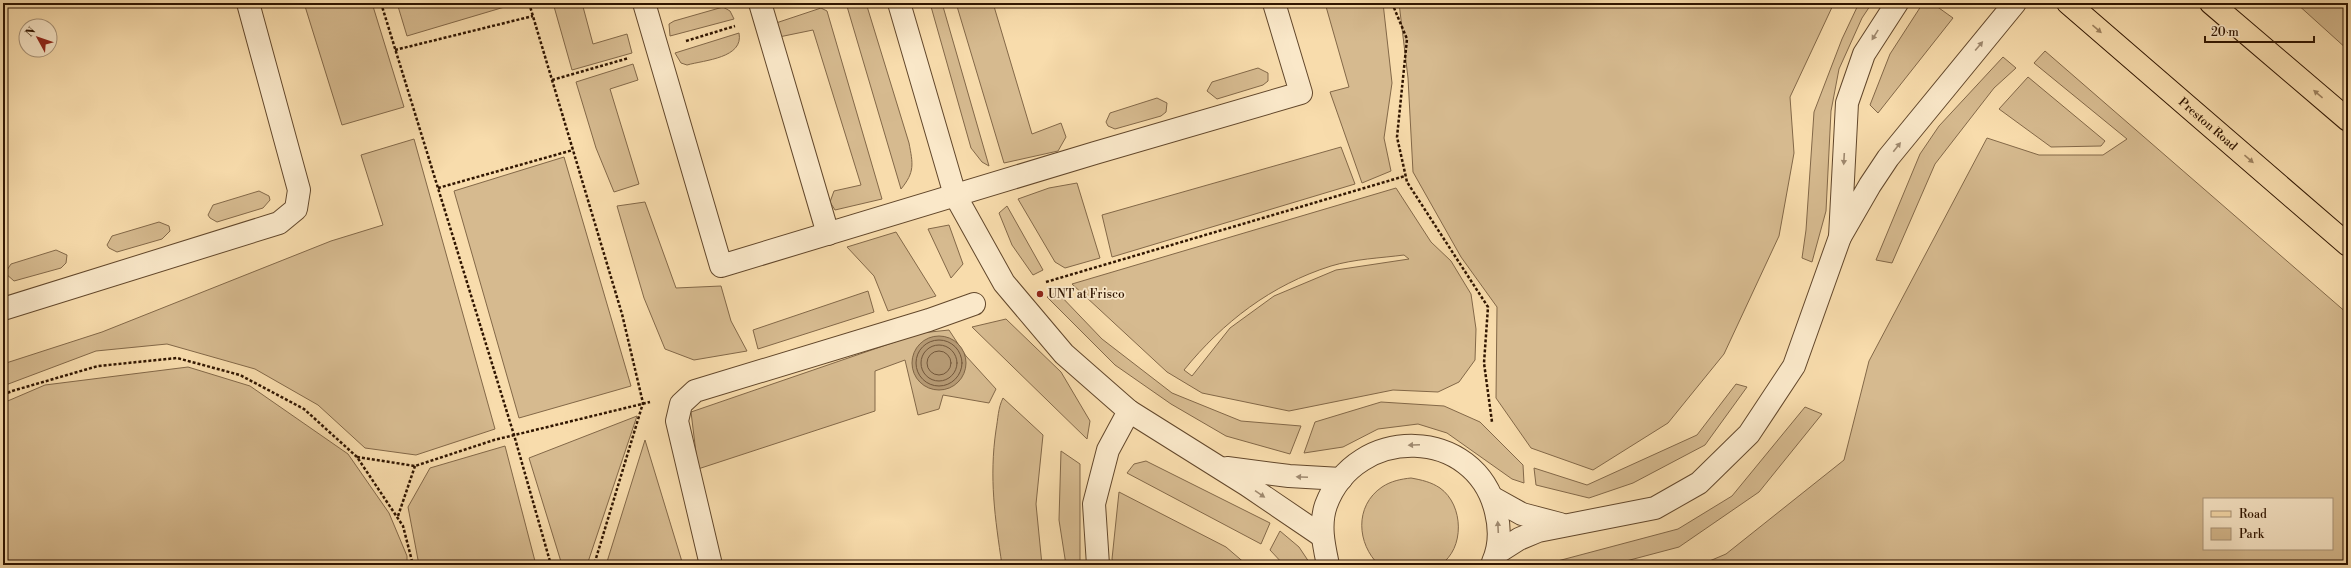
<svg xmlns="http://www.w3.org/2000/svg" width="2351" height="568" viewBox="0 0 2351 568" font-family="'Libre Bodoni',serif">
<rect width="100%" height="100%" fill="#f8dcac"/>
<filter id="stains"><feTurbulence type="fractalNoise" baseFrequency=".005" numOctaves="4"/><feColorMatrix values="0 0 0 0 .2 0 0 0 0 .09 0 0 0 0 .02 0 0 0 .5 -.17"/></filter>
<radialGradient id="worn" r=".72"><stop offset=".6" stop-color="#630" stop-opacity="0"/><stop offset="1" stop-color="#630" stop-opacity=".3"/></radialGradient>
<g fill="#d6ba8f" stroke="#836848" fill-rule="evenodd">
<path d="M304,3H372L404,107L342,125Z"/>
<path d="M397,3H518L407,36Z"/>
<path d="M553,3H582L593,44L627,34L632,53L572,70Z"/>
<path d="M846,3H866L909,143C913,164 915,172 901,189Z"/>
<path d="M930,3H942L989,166L982,162L971,148Z"/>
<path d="M956,3H993L1032,134L1061,123L1066,137L1058,151L1004,163Z"/>
<path d="M1325,3H1383L1392,83L1384,138L1391,171L1362,183L1330,92L1349,87Z"/>
<path d="M1399,3H1834L1790,97L1794,153L1779,236L1724,354L1668,423L1593,470L1531,448L1496,398L1497,307L1461,257L1413,172L1408,78Z"/>
<path d="M1859,3H1872L1862,18L1839,69L1831,111L1826,211L1812,262L1802,258L1806,230L1814,112L1842,39Z"/>
<path d="M1923,3H1932L1953,18L1878,113L1870,105L1890,54Z"/>
<path d="M2296,3H2348V50Z"/>
<path d="M723,7L730,11L734,19L670,36L669,24L674,21Z"/>
<path d="M821,8L827,11L882,199L835,210L830,202L834,191L861,185L813,30L779,37L776,23Z"/>
<path d="M739,33C744,58 705,60 687,65L681,63L675,53Z"/>
<path d="M2045,51L2348,314V565H1700L1726,554L1844,460L1869,361L1987,138L2039,155H2103L2127,139L2034,63ZM2204,499H2332V549H2204Z"/>
<path d="M2003,57L2016,68L1994,88L1935,164L1892,263L1876,260L1920,154L1939,126Z"/>
<path d="M633,64L638,80L610,89L639,184L614,192L596,148L576,82Z"/>
<path d="M1258,68L1268,73V81L1263,85L1217,99L1207,91L1212,82Z"/>
<path d="M2028,77L2105,141L2101,146L2051,147L1999,109Z"/>
<path d="M1157,98L1167,103L1166,112L1161,116L1115,129L1108,126L1106,122L1110,113Z"/>
<path d="M414,139L495,429L416,455L365,448L318,405L255,369L167,344L96,351L3,386V364L102,332L331,241L383,225L361,155Z"/>
<path d="M1341,147L1355,184L1112,257L1102,215Z"/>
<path d="M564,157L631,386L519,418L454,191Z"/>
<path d="M1077,183L1100,258L1065,268L1055,262L1018,199L1049,188Z"/>
<path d="M1396,188L1431,242L1451,261L1471,294L1476,329L1475,360L1459,382L1438,392L1393,390L1289,411L1202,393L1167,372L1072,284ZM1404,255L1409,259L1336,270L1274,296L1230,328L1192,376L1184,370C1223,322 1271,285 1331,266C1354,259 1381,258 1404,255Z"/>
<path d="M259,191L269,196L270,200L263,208L217,222L210,218L208,215L213,205Z"/>
<path d="M645,202L676,288L721,286L731,321L747,351L694,360L665,349L644,298L617,206Z"/>
<path d="M1007,206L1043,270L1033,275L1012,245L999,213Z"/>
<path d="M159,222L169,226L170,231L162,239L117,252L109,248L107,245L112,236Z"/>
<path d="M949,225L963,264L951,278L928,229Z"/>
<path d="M896,232L936,296L888,311L874,276L847,247Z"/>
<path d="M56,250L67,255L66,263L61,268L14,281L5,273L11,264Z"/>
<path d="M868,291L874,312L758,349L753,330Z"/>
<path d="M1057,292L1102,339L1172,393L1241,421L1301,426L1290,454L1226,436L1171,404L1115,365L1047,297Z"/>
<path d="M1006,319L1061,372L1090,421L1087,439L972,327Z"/>
<path d="M949,330L966,356L996,389L989,403L943,395L939,409L918,415L905,360L875,371V411L698,469L691,412L921,333Z"/>
<path d="M188,367L250,386L348,454L389,513L407,556V565H3V403L45,385Z"/>
<path d="M1736,384L1747,387L1705,445L1633,483L1589,498L1536,485L1534,468L1587,485L1697,435Z"/>
<path d="M1003,398L1043,435L1036,504L1042,565H1002C995,518 989,478 996,430C998,419 998,408 1003,398Z"/>
<path d="M1381,402L1444,406L1480,422L1523,465L1524,483L1512,479L1447,433L1418,424L1378,429L1343,447L1304,453L1315,422Z"/>
<path d="M1805,407L1822,414L1759,492L1679,547L1611,565H1550V563L1678,529L1732,496Z"/>
<path d="M637,416L587,565H562L529,458Z"/>
<path d="M645,440L683,565H606Z"/>
<path d="M505,446L536,565H419L408,507L430,468Z"/>
<path d="M1061,451L1080,464V565H1066L1059,520Z"/>
<path d="M1146,461L1270,523L1261,544L1127,473L1134,464Z"/>
<path d="M1411,478C1422,480 1431,482 1440,488C1464,505 1465,549 1440,565H1379C1357,544 1354,506 1382,487C1391,481 1401,479 1411,478Z"/>
<path d="M1119,492L1226,547L1247,565H1114L1112,559Z"/>
<path d="M1280,531L1299,547L1311,565H1284L1270,550Z"/>
</g>
<circle fill="#b49872" stroke="#7f6444" cx="939" cy="363" r="27"/>
<g fill="none" stroke-linecap="round" stroke-linejoin="round">
<g stroke="#725639" stroke-width="1">
<circle cx="939" cy="363" r="23"/>
<circle cx="939" cy="363" r="18"/>
<circle cx="939" cy="363" r="12"/>
</g>
<defs>
<g id="minor">
<path d="M644,3L721,266L1095,153L1301,93L1274,3"/>
<path d="M760,3L828,234"/>
<path d="M899,3L955,195L1004,283L1064,354L1129,411L1247,485L1322,536"/>
<path d="M1897,3L1864,54L1847,103L1840,237L1870,185L1888,158L2015,3"/>
<path d="M3,309L279,223L296,209L299,190L248,3"/>
<path d="M1227,468L1289,476L1341,479"/>
<path d="M1493,498L1522,514L1560,524"/>
<path d="M1497,553L1519,539L1538,531L1655,508L1699,483L1749,434L1794,366L1840,237"/>
<path d="M711,565L677,421L681,404L695,391L929,320L974,304"/>
<path d="M1098,565L1094,504L1108,450L1129,411"/>
<path d="M1328,565C1324,546 1319,525 1326,505C1356,424 1476,426 1496,512C1500,528 1500,546 1493,562"/>
</g>
<g id="major">
<path id="s1" d="M2068,3L2348,245"/>
<path d="M2211,3L2348,120"/>
</g>
</defs>
<use href="#minor" stroke="#62472b" stroke-width="24"/>
<use href="#major" stroke="#301500" stroke-width="24"/>
<g stroke="#301500" stroke-width="2.5" stroke-dasharray="3 2" stroke-linecap="butt">
<path d="M381,3L514,435L551,565"/>
<path d="M529,3L622,314L643,403L594,565"/>
<path d="M1392,3L1407,39L1397,137L1407,182L1488,307L1484,363L1492,422"/>
<path d="M686,41L735,26"/>
<path d="M395,50L533,16"/>
<path d="M552,80L629,58"/>
<path d="M438,188L573,150"/>
<path d="M1046,282L1405,176"/>
<path d="M3,395L12,391L98,366L177,358L240,375L304,409L357,457L403,526L413,565"/>
<path d="M357,457L415,466L494,440L650,402"/>
<path d="M398,516L415,466"/>
</g>
<use href="#minor" stroke="#fae8c9" stroke-width="22"/>
<use href="#major" stroke="#f8dcac" stroke-width="22"/>
</g>
<defs><path id="oneway-solid" d="M-6-.8H1V-3.2L6.5 0L1 3.2V.8H-6Z"/></defs>
<g fill="#9e825f">
<use href="#oneway-solid" transform="translate(2097 29) rotate(41)"/>
<use href="#oneway-solid" transform="translate(2318 94) rotate(-140)"/>
<use href="#oneway-solid" transform="translate(2249 159) rotate(41)"/>
</g>
<g fill="#9f896f">
<use href="#oneway-solid" transform="translate(1875 35) rotate(122)"/>
<use href="#oneway-solid" transform="translate(1979 46) rotate(-50)"/>
<use href="#oneway-solid" transform="translate(1897 147) rotate(-52)"/>
<use href="#oneway-solid" transform="translate(1844 159) rotate(93)"/>
<use href="#oneway-solid" transform="translate(1414 445) rotate(177)"/>
<use href="#oneway-solid" transform="translate(1302 477) rotate(-177)"/>
<use href="#oneway-solid" transform="translate(1260 494) rotate(34)"/>
<use href="#oneway-solid" transform="translate(1498 527) rotate(-93)"/>
</g>
<circle fill="#8f2418" stroke="#fae8c9" stroke-width="1.5" cx="1040" cy="294" r="4"/>
<g text-anchor="middle" stroke-width="3.5" stroke-linejoin="round" paint-order="stroke">
<g font-size="12" fill="#301500" stroke="#fae8c9">
<text dy="4" stroke="none"><textPath href="#s1" startOffset="185">Preston Road</textPath></text>
</g>
<g font-size="12" fill="#301500" stroke="#fae8c9" text-anchor="start">
<text x="1048" y="298">UNT at Frisco</text>
</g>
</g>
<rect width="2351" height="568" fill="none" stroke="#f8dcac" stroke-width="16"/>
<rect x="4" y="4" width="2343" height="560" fill="none" stroke="#301500" stroke-width="2"/>
<rect x="8" y="8" width="2335" height="552" fill="none" stroke="#301500"/>
<rect x="2203" y="498" width="130" height="52" fill="#fae8c9" stroke="#a99479"/>
<rect x="2211" y="511" width="20" height="6" fill="#f8dcac" stroke="#a99479"/>
<text x="2239" y="518" font-size="12" fill="#301500">Road</text>
<rect x="2211" y="528" width="20" height="12" fill="#d6ba8f" stroke="#a99479"/>
<text x="2239" y="538" font-size="12" fill="#301500">Park</text>
<g transform="translate(38 38) rotate(310)"><circle r="19" fill="#fae8c9" stroke="#a99479"/>
<path d="M0-3L7 15L0 10L-7 15Z" fill="#8f2418"/>
<text y="-6" font-size="11" font-weight="bold" text-anchor="middle" fill="#301500">N</text>
</g>
<path d="M2205 36v6h109v-6" fill="none" stroke="#301500" stroke-width="2"/>
<text x="2211" y="36" font-size="12" fill="#301500" stroke="#fae8c9" stroke-width="3" paint-order="stroke">20 m</text>
<rect width="100%" height="100%" filter="url(#stains)"/>
<rect width="100%" height="100%" fill="url(#worn)"/>
</svg>
